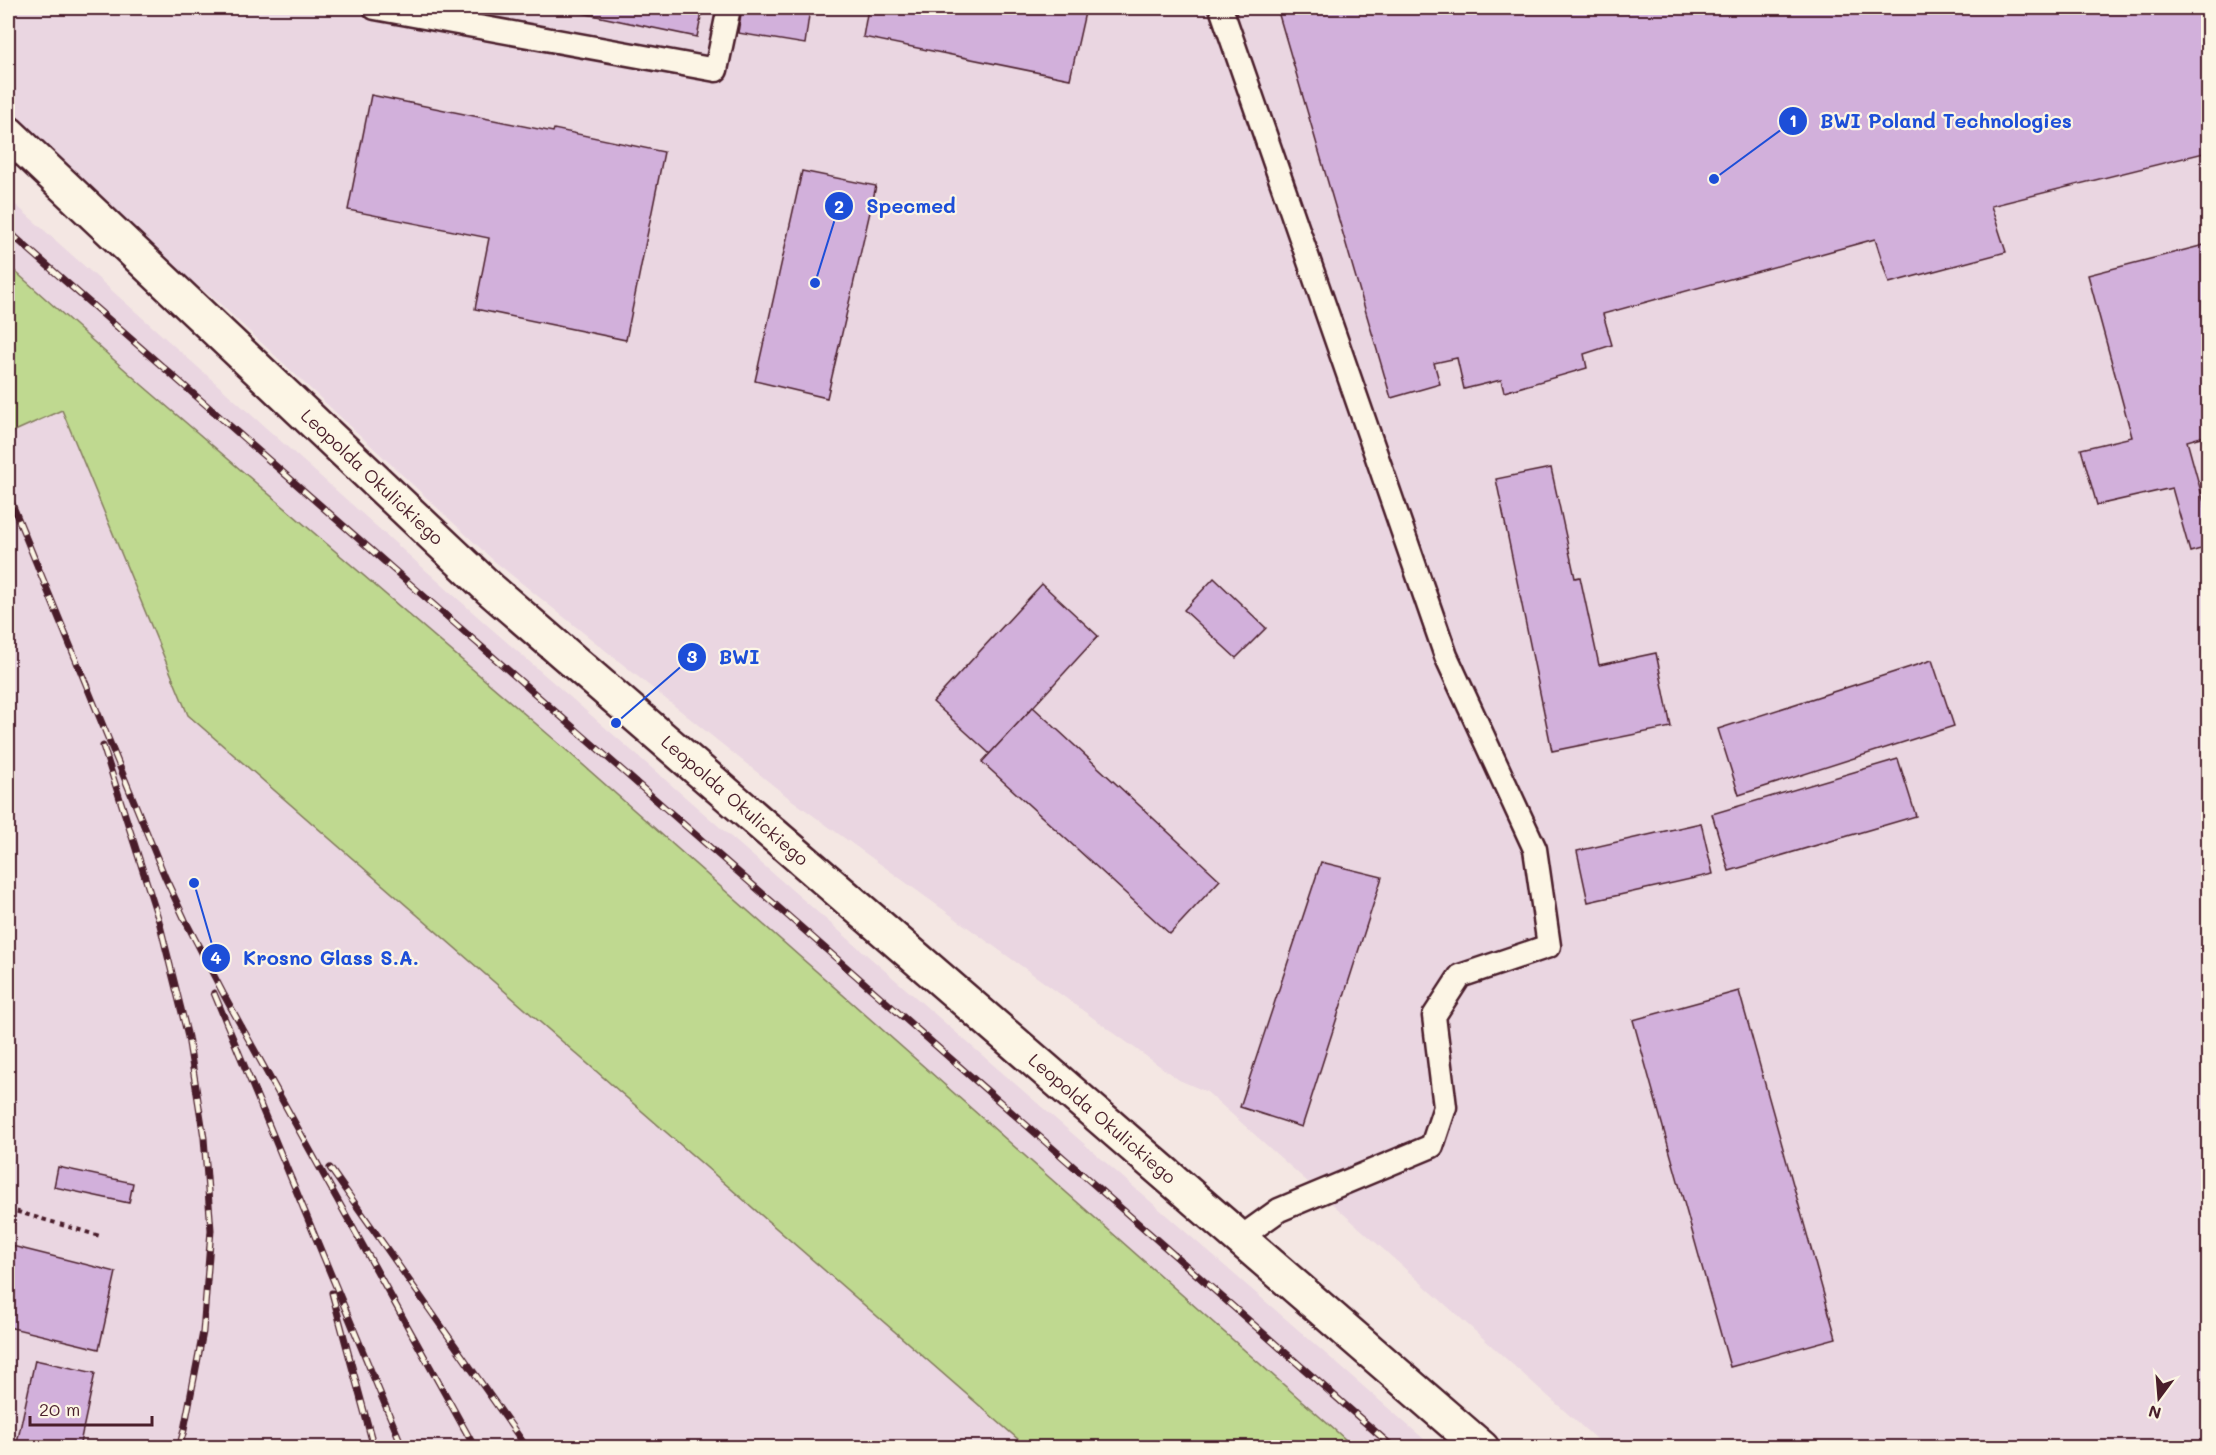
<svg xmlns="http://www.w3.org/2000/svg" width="2216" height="1455" viewBox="0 0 2216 1455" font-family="Mali,sans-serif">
<rect width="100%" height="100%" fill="#f4e7e3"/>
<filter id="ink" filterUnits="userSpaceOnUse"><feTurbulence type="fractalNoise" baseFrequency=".0167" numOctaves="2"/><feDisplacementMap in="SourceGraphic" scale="12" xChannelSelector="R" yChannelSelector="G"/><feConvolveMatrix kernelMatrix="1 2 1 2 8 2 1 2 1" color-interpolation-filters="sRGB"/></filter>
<g filter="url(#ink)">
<g fill="#ead6e1">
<path d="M8,8H2208V1447H1605L1207,1092L1179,1080L789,798L493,560L218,302L147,247L8,113Z"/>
<path d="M8,198L486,624L1433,1447H1354L556,741L142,385L8,265Z"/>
<path d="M62,410L188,715L1027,1447H8V434Z"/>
</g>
<path fill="#bfd990" stroke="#847c5e" stroke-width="1.5" d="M8,265L142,385L556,741L1354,1447H1027L188,715L62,410L8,434Z"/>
<g fill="#d2b0db" stroke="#4a1f2b" stroke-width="1.5">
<path d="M558,8H703L697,37Z"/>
<path d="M742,8H810L805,44L738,33Z"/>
<path d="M868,8H1086L1070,79L863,37Z"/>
<path d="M1277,8H2208V152L1991,206L2006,252L1889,283L1875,239L1603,314L1612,345L1584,354L1587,368L1504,392L1501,380L1464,389L1457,358L1434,363L1440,384L1391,398Z"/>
<path d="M371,95L553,132L554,129L664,152L626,340L475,309L489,238L348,210Z"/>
<path d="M802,171L876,186L827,398L755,381Z"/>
<path d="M2208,244V435L2187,441L2208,517V547L2190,552L2172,488L2097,505L2081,449L2132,437L2088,275Z"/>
<path d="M1551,468L1575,578L1580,577L1599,665L1656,653L1671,727L1552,751L1496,479Z"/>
<path d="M1214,578L1266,628L1236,658L1184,610Z"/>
<path d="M1042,584L1098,636L990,754L933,702Z"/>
<path d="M1932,660L1954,726L1739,795L1718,729Z"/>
<path d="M1033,707L1220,880L1170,934L982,762Z"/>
<path d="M8,746L12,754L13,768L8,782Z"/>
<path d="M1898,759L1916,816L1729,871L1712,814Z"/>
<path d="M1701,823L1713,874L1588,902L1577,851Z"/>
<path d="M1321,862L1382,877L1302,1127L1240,1107Z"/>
<path d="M1739,991L1836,1338L1730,1367L1633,1020Z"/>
<path d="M58,1167L133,1183L129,1203L54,1187Z"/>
<path d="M8,1245L116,1272L99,1349L8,1327Z"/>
<path d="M35,1360L95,1373L79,1448H16Z"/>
</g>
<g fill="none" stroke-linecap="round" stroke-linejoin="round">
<defs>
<g id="service">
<path d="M375,8L716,70L729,8"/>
<path d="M1221,8L1446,656L1535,849L1549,946L1460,976L1434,1016L1445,1107L1432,1146L1279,1210L1240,1238"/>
</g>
<g id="minor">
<path id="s1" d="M8,133L490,589L1482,1448"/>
</g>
</defs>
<use href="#service" stroke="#4a1f2b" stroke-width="27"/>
<use href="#minor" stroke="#4a1f2b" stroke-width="38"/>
<path stroke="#4a1f2b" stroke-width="4" stroke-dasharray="4.5 4.5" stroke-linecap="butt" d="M8,1209L100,1236"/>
<use href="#service" stroke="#fcf5e5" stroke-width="22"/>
<use href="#minor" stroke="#fcf5e5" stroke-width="33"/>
<defs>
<g id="rail">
<path d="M8,231L1394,1448"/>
<path d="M8,494L165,877L185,920L224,995L475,1448"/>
<path d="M103,746L159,921L188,1037L204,1138L211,1230L203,1332L184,1430L179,1448"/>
<path d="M214,993L403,1448"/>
<path d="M330,1168L527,1448"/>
<path d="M332,1293L374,1448"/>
</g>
</defs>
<use href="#rail" stroke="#4a1f2b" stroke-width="7"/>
<use href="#rail" stroke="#fcf5e5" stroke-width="4.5" stroke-dasharray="14" stroke-linecap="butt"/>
</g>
</g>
<g text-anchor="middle" stroke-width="4.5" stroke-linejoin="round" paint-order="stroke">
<g font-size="18" fill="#4a1f2b" stroke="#fcf5e5">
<text dy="6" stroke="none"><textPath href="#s1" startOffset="501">Leopolda Okulickiego</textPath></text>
<text dy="6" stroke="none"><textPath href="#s1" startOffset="987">Leopolda Okulickiego</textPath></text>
<text dy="6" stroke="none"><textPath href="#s1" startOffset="1473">Leopolda Okulickiego</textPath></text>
</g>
</g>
<path fill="none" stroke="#1d4ed8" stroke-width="2" d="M1714 179L1793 121M815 283L839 206M616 723L692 657M194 883L216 958"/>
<g fill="#1d4ed8" stroke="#fcf5e5" stroke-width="2">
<circle cx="1714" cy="179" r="6"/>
<circle cx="815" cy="283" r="6"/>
<circle cx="616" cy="723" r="6"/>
<circle cx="194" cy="883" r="6"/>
<circle cx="1793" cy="121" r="15"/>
<circle cx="839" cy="206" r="15"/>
<circle cx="692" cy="657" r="15"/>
<circle cx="216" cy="958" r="15"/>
</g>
<g font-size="18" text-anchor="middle" font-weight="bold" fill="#fff">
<text x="1793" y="127">1</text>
<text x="839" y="213">2</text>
<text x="692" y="663">3</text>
<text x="216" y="964">4</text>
</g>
<g font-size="20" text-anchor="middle" font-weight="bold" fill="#1d4ed8" stroke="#fcf5e5" stroke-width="4.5" stroke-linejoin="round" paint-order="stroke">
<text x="1946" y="128">BWI Poland Technologies</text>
<text x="911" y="213">Specmed</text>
<text x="739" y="664">BWI</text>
<text x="331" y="965">Krosno Glass S.A.</text>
</g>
<rect width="2216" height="1455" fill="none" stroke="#fcf5e5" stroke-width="30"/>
<rect x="15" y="15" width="2186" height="1425" fill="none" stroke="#4a1f2b" stroke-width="2" filter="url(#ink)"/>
<g transform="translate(2159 1398) rotate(196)" stroke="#fcf5e5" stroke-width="4.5" paint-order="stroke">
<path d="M0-4.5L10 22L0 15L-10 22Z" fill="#4a1f2b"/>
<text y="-9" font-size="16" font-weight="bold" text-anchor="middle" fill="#4a1f2b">N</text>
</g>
<path d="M30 1416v9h122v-9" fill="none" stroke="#4a1f2b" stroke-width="3"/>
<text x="39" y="1416" font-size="18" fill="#4a1f2b" stroke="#fcf5e5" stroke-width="4.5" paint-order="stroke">20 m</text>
</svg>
